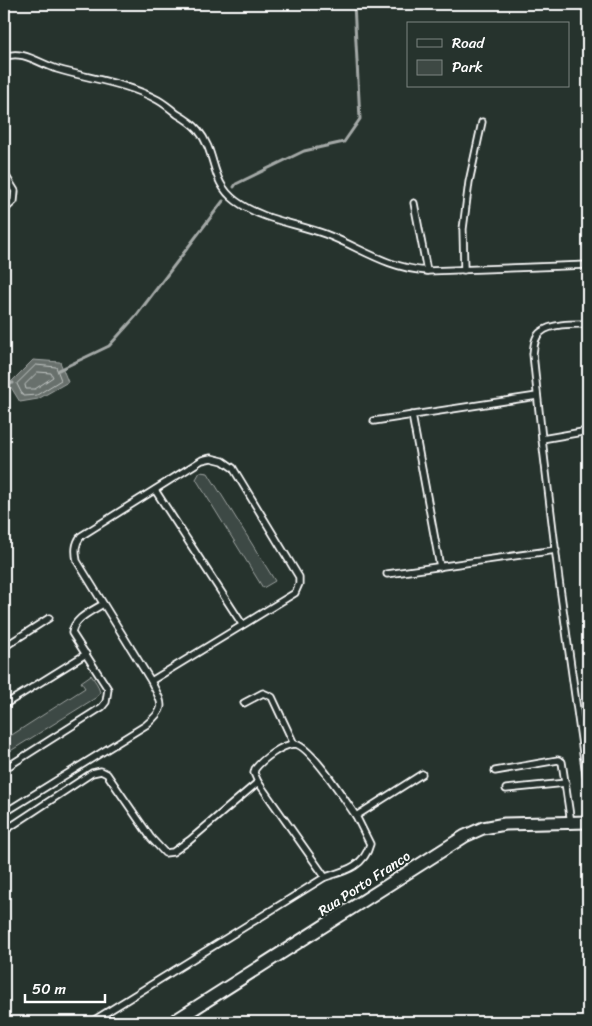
<svg xmlns="http://www.w3.org/2000/svg" width="592" height="1026" viewBox="0 0 592 1026" font-family="Sriracha,sans-serif">
<rect width="100%" height="100%" fill="#26332d"/>
<filter id="ink" filterUnits="userSpaceOnUse"><feTurbulence type="fractalNoise" baseFrequency=".02" numOctaves="2"/><feDisplacementMap in="SourceGraphic" scale="10" xChannelSelector="R" yChannelSelector="G"/><feConvolveMatrix kernelMatrix="1 2 1 2 8 2 1 2 1" color-interpolation-filters="sRGB"/></filter>
<g filter="url(#ink)">
<g fill="#3e4944" stroke="#9ea4a2">
<path d="M200,472L208,473L275,581L263,588L196,479Z"/>
<path d="M91,675L97,684L100,692L97,697L4,755V740L85,688L81,682Z"/>
</g>
<path fill="#67706c" stroke="#a4a9a7" d="M33,360L60,362L68,382L38,399L20,402L9,384Z"/>
<g fill="none" stroke-linecap="round" stroke-linejoin="round">
<g stroke="#c2c6c4" stroke-width="1">
<path d="M36,365L56,367L61,380L37,395L23,396L17,384Z"/>
<path d="M38,372L51,373L53,377L35,389H26L25,385Z"/>
</g>
<g stroke="#a4a9a7" stroke-width="3">
<path d="M234,187L236,184L304,151L344,142L360,119L354,4"/>
<path d="M59,370L109,346L136,316L223,201"/>
<path d="M4,385L13,383"/>
</g>
<defs>
<g id="lane">
<path d="M4,57C22,49 40,64 57,69C91,79 127,83 158,100C165,104 171,109 177,114C184,118 192,123 198,130C218,154 209,181 236,201C262,220 295,223 325,234C362,248 384,267 427,271L588,265"/>
<path d="M4,173L15,191L14,201L4,210"/>
<path d="M414,203L427,271"/>
<path d="M464,270L463,229L469,182L482,122"/>
<path d="M588,324C575,324 552,323 541,332C534,337 534,347 533,354L542,439L559,580L588,789"/>
<path d="M412,415L440,567"/>
<path d="M374,421L537,396"/>
<path d="M542,439L588,431"/>
<path d="M155,490L242,624"/>
<path d="M387,574L556,550"/>
<path d="M4,647L49,618"/>
<path d="M244,703L263,693L272,697L294,744"/>
<path d="M4,705L86,654"/>
<path d="M4,769L102,707L106,702L108,689L72,633C74,618 92,611 103,604"/>
<path d="M495,771L558,760L562,762L571,823"/>
<path d="M506,789L566,783"/>
<path d="M4,813L146,725C168,707 162,704 151,681L77,561C75,551 75,544 81,536L202,460L211,458L223,461L233,468L299,577V584L295,593L151,681"/>
<path d="M4,831L92,773L101,771L107,774L151,838L165,853L173,852L190,840L258,782"/>
<path d="M325,877L258,782L254,773L255,769C263,759 281,745 294,744C310,744 346,802 356,816"/>
<path d="M91,1022L325,877C345,871 364,867 370,844L356,816L422,774"/>
</g>
<path id="street" d="M173,1022L465,836L483,828L505,824L588,822"/>
</defs>
<use href="#lane" stroke="#fff" stroke-width="9"/>
<use href="#street" stroke="#fff" stroke-width="15"/>
<use href="#lane" stroke="#26332d" stroke-width="5.5"/>
<use href="#street" stroke="#26332d" stroke-width="11"/>
</g>
</g>
<g text-anchor="middle" stroke-width="4" stroke-linejoin="round" paint-order="stroke">
<g font-size="14" fill="#fff" stroke="#26332d">
<text transform="translate(364 883) rotate(-33)" y="5">Rua Porto Franco</text>
</g>
</g>
<rect width="592" height="1026" fill="none" stroke="#26332d" stroke-width="20"/>
<rect x="10" y="10" width="572" height="1006" fill="none" stroke="#fff" stroke-width="2" filter="url(#ink)"/>
<rect x="407" y="22" width="162" height="65" fill="#26332d" stroke="#7d8581"/>
<rect x="417" y="39" width="25" height="8" fill="#26332d" stroke="#7d8581"/>
<text x="452" y="48" font-size="15" fill="#ffffff">Road</text>
<rect x="417" y="60" width="25" height="15" fill="#3e4944" stroke="#7d8581"/>
<text x="452" y="72" font-size="15" fill="#ffffff">Park</text>
<path d="M25 994v8h80v-8" fill="none" stroke="#ffffff" stroke-width="2.5"/>
<text x="32" y="994" font-size="15" fill="#ffffff" stroke="#26332d" stroke-width="4" paint-order="stroke">50 m</text>
</svg>
